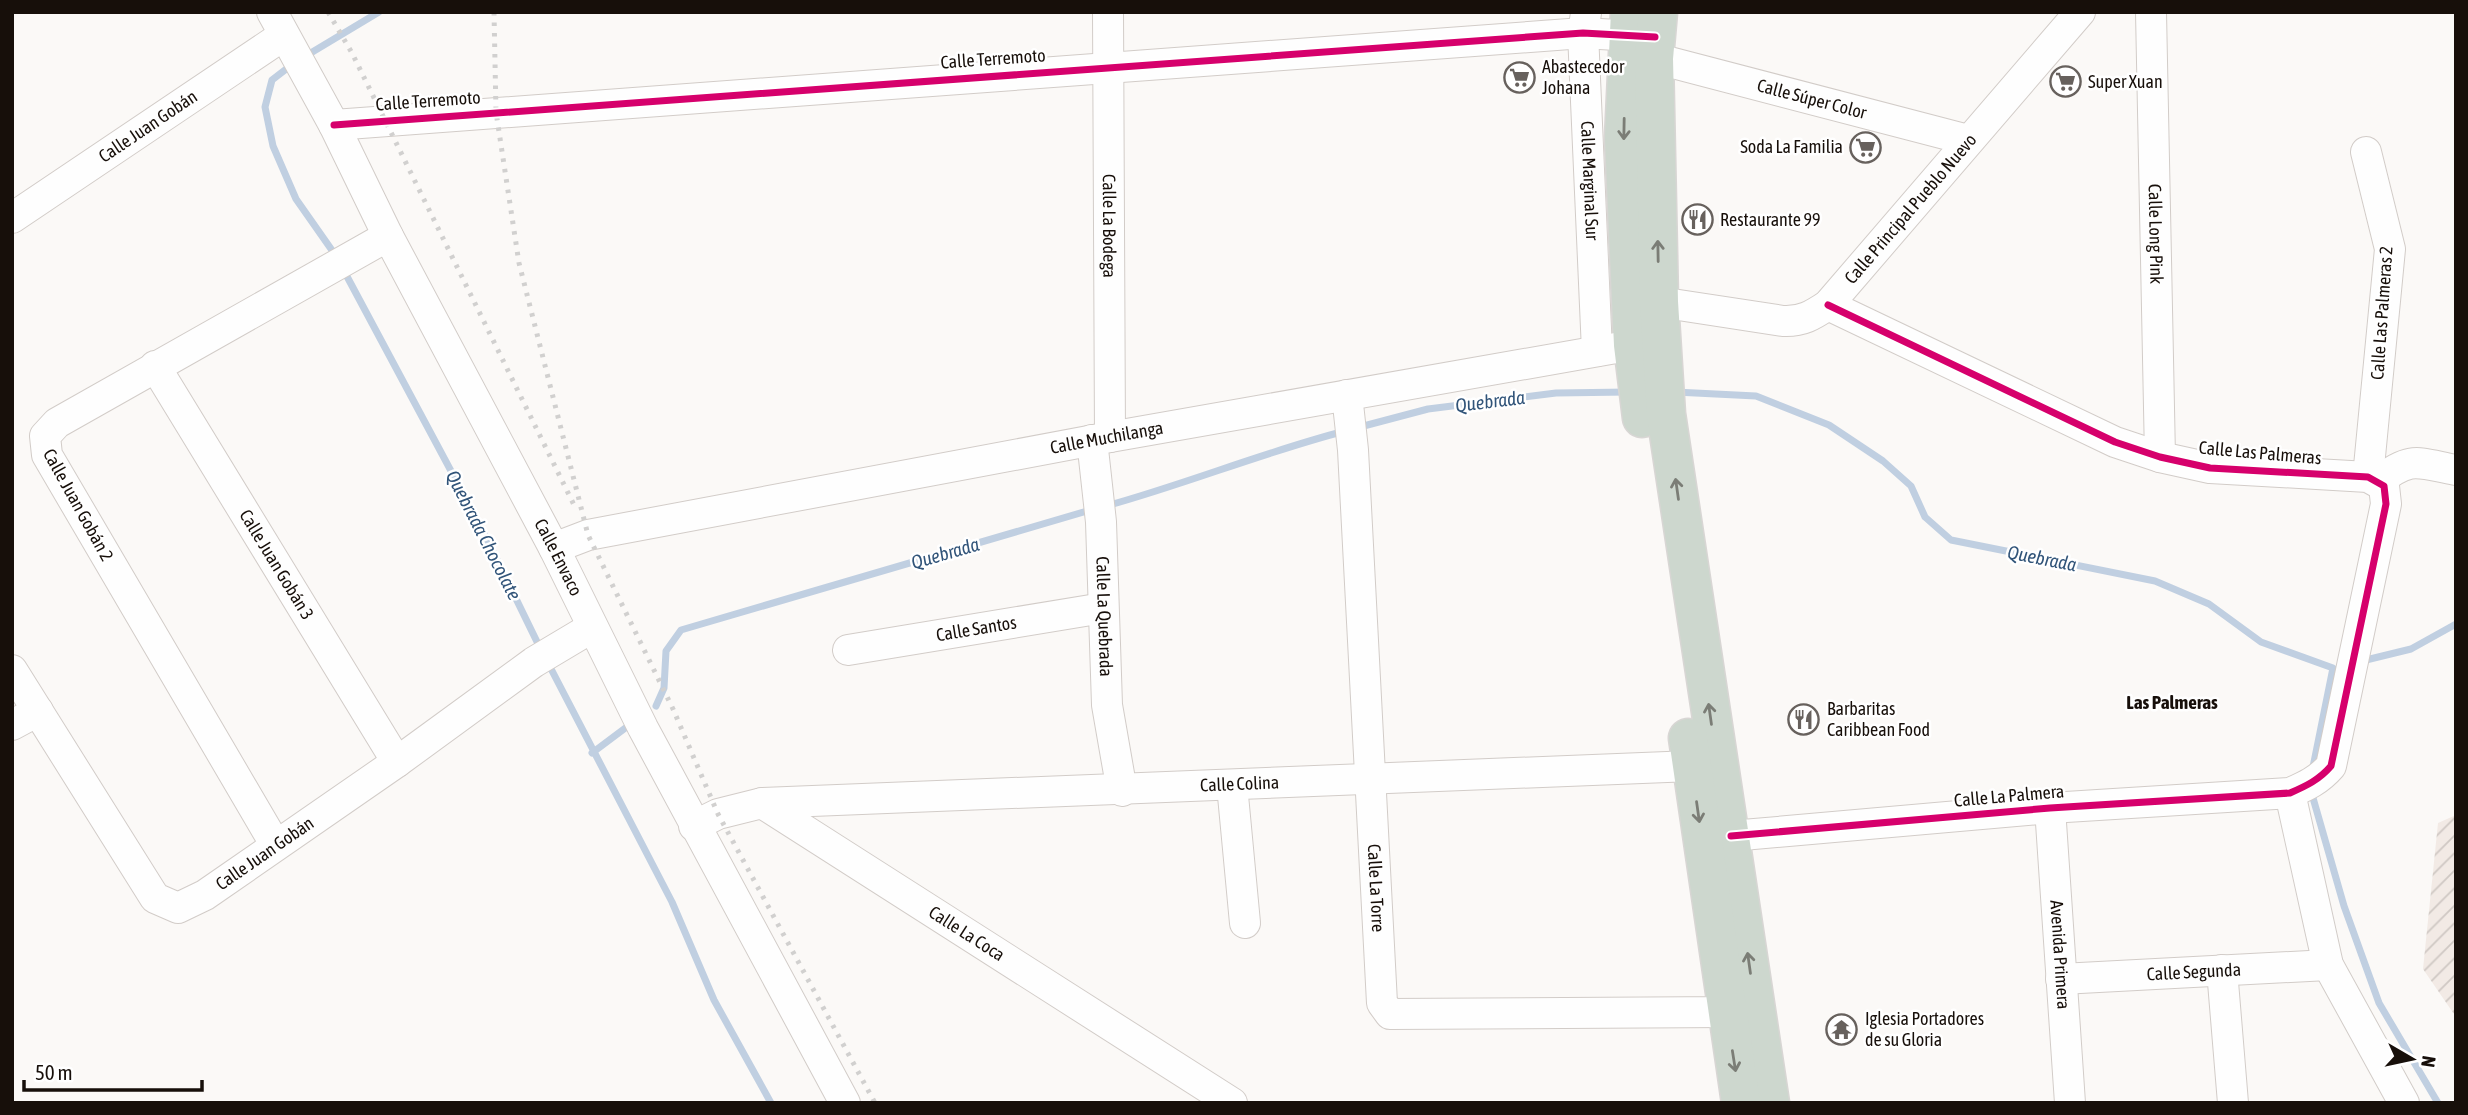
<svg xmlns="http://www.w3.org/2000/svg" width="2468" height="1115" viewBox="0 0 2468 1115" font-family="'Asap Condensed',sans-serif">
<defs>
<pattern id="industrial-furrows" width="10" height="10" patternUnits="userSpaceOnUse" patternTransform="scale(1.75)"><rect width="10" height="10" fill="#f2eae5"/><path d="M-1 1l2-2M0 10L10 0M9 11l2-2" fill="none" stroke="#cfc8c3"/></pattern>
</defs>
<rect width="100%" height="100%" fill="#fbf9f7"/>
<path fill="url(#industrial-furrows)" d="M2456,815V1017L2423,969L2438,823Z"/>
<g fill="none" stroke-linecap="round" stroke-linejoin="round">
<g stroke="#c0cfe1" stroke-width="7">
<path d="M304,57L379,12"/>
<path d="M294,63L272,80L265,107L273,146L296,199L336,256"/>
<path d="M343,269L481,527L541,650"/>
<path d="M1675,392L1756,396L1829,425L1883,461L1911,486L1925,517L1951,540L2155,581L2209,604L2261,642L2333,668L2312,772"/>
<path d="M1356,428L1428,409L1556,393L1628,392"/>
<path d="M1106,506C1186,484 1264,452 1345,431"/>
<path d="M2366,660L2411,649L2456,624"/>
<path d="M548,663L672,902L714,1000L771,1103"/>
<path d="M656,706L664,688L666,651L681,630L1094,509"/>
<path d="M592,753L628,726"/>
<path d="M2311,791L2344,906L2379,1003L2438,1103"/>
</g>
<defs>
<g id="minor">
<path id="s1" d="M272,12L334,125L388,236L554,548L643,728L845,1103"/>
<path id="s2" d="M1108,12L1110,437"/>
<path id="s3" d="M2151,12L2160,457"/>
<path id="s4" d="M1586,13L1583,33L1597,351"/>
<path id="s5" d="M1654,58L1968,140"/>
<path d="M334,125L1583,33L1651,37"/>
<path d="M2366,152L2390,249L2368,477"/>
<path id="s6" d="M12,218L284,35"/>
<path id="s7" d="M1659,302L1783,321C1802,322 1813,315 1828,305L2080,12"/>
<path id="s8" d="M155,366L397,762"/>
<path id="s9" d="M1347,395L1353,450L1382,1003L1390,1014L1727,1012L1748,1007"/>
<path id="s10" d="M1092,440L1101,522L1107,705L1122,791"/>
<path d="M2379,481C2411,455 2418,463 2456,470"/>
<path id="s11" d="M554,548L588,535L1110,437L1633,345L1654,344"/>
<path id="s12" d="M848,650L1103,608"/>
<path id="s13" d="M12,670L155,898L178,908L205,895L397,762L534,662L591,628"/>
<path d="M12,725L38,711"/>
<path d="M1232,785L1245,923"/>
<path d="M2290,793L2328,965L2404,1103"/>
<path id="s14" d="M762,803L1692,766L1714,762"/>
<path id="s15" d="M2050,808L2070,1103"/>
<path id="s16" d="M694,826L718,814L762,803L1232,1103"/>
<path d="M1731,836L2050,808L2290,793C2306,786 2319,780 2331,766L2386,504L2384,486L2368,477L2210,468L2160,457L2115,442L1828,305"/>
<path d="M275,844L47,455L45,436L57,423L388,236"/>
<path d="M2222,970L2233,1103"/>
<path id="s17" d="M2061,979L2328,965"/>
</g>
<g id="highway">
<path d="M1630,12L1624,138L1633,345L1642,418"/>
<path d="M1658,12L1654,58L1659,302L1666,414L1770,1103"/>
<path d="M1688,738L1741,1103"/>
</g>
</defs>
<use href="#minor" stroke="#d2ccc8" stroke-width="32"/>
<use href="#highway" stroke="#d8d6d4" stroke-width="41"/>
<use href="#minor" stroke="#fefefe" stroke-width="30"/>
<use href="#highway" stroke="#cdd7ce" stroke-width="38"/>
<g stroke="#d1d0cf" stroke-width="5" stroke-dasharray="3.5 7" stroke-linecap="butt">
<path d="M328,12L352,53L575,507"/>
<path d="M494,12L496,112L519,263L588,535L673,709L718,814L875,1103"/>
</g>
<defs>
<g id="cycleway">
<path d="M334,125L1583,33L1655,37"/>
<path d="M1731,836L2050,808L2290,793C2306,786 2319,780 2331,766L2386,504L2384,486L2368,477L2210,468L2160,457L2115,442L1828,305"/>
</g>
</defs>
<use href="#cycleway" stroke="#fff" stroke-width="11"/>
<use href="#cycleway" stroke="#d6006c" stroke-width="7"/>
</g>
<defs><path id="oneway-shaft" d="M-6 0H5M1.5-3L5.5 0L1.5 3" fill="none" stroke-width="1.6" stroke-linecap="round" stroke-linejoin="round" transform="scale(1.75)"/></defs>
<g stroke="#7b7d76">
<use href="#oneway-shaft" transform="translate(1624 129) rotate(91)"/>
<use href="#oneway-shaft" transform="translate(1658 251) rotate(-91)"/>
<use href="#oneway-shaft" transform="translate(1677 489) rotate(-98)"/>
<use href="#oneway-shaft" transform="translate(1710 714) rotate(-98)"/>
<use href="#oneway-shaft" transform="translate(1698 812) rotate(82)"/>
<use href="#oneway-shaft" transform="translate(1749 963) rotate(-98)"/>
<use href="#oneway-shaft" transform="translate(1734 1061) rotate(81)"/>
</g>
<defs>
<symbol id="supermarket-ring" viewBox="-11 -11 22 22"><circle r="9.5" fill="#fff" stroke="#67615d" stroke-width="1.5"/><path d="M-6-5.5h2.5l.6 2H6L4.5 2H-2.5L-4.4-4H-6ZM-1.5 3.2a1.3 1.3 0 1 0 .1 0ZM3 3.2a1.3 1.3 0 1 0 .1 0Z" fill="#67615d"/></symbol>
<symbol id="restaurant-ring" viewBox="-11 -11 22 22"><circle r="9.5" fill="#fff" stroke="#67615d" stroke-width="1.5"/><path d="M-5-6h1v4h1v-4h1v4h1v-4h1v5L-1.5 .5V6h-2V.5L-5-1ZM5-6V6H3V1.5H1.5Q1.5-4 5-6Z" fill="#67615d"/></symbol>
<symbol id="temple-ring" viewBox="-11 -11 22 22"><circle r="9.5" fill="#fff" stroke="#67615d" stroke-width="1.5"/><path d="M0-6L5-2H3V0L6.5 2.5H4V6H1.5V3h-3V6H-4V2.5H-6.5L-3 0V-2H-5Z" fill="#67615d"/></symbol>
</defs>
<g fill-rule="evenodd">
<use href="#supermarket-ring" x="1502" y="60" width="35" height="35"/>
<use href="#supermarket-ring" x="2048" y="64" width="35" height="35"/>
<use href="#supermarket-ring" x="1848" y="130" width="35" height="35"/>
<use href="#restaurant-ring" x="1680" y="202" width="35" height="35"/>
<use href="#restaurant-ring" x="1786" y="702" width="35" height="35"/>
<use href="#temple-ring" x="1824" y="1012" width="35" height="35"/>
</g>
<g text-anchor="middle" stroke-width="5" stroke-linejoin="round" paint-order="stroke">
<g font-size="18" fill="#170f0a" stroke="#fff">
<text transform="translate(993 59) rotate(-4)" y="6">Calle Terremoto</text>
<text dy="6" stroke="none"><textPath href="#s5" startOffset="163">Calle Súper Color</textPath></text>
<text transform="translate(428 101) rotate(-4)" y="6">Calle Terremoto</text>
<text dy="6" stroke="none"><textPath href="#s6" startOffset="164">Calle Juan Gobán</textPath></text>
<text dy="6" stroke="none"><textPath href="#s4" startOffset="168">Calle Marginal Sur</textPath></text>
<text dy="6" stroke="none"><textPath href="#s7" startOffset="301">Calle Principal Pueblo Nuevo</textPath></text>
<text dy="6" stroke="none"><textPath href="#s2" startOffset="214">Calle La Bodega</textPath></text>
<text dy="6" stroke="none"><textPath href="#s3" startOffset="222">Calle Long Pink</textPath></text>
<text transform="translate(2382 313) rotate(-86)" y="6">Calle Las Palmeras 2</text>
<text dy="6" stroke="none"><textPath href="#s11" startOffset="564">Calle Muchilanga</textPath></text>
<text transform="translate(2260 453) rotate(5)" y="6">Calle Las Palmeras</text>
<text transform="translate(78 505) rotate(61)" y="6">Calle Juan Gobán 2</text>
<text dy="6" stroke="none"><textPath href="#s1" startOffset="616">Calle Envaco</textPath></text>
<text dy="6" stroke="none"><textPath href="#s8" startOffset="233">Calle Juan Gobán 3</textPath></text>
<text dy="6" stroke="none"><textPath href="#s10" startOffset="177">Calle La Quebrada</textPath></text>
<text dy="6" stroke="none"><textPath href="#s12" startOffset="130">Calle Santos</textPath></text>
<text dy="6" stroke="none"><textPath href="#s14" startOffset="478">Calle Colina</textPath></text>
<text transform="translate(2009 796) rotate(-5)" y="6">Calle La Palmera</text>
<text dy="6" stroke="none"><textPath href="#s13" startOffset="397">Calle Juan Gobán</textPath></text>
<text dy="6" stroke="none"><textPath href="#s9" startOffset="494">Calle La Torre</textPath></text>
<text dy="6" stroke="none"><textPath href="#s16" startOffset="315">Calle La Coca</textPath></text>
<text dy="6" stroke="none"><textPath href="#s15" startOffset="147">Avenida Primera</textPath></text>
<text dy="6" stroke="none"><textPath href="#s17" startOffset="133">Calle Segunda</textPath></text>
</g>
<g font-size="18" fill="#170f0a" stroke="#fff" text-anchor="start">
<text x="1542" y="73">Abastecedor<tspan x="1542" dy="21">Johana</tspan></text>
<text x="2088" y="88">Super Xuan</text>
<text x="1843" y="153" text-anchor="end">Soda La Familia</text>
<text x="1720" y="226">Restaurante 99</text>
<text x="1827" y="715">Barbaritas<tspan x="1827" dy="21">Caribbean Food</tspan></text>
<text x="1865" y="1025">Iglesia Portadores<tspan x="1865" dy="21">de su Gloria</tspan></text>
</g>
<g font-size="19" font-style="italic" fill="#315479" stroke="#fff">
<text transform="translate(1490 401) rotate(-7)" y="7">Quebrada</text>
<text transform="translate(484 535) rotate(63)" y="7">Quebrada Chocolate</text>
<text transform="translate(945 553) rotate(-16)" y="7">Quebrada</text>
<text transform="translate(2042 558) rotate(11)" y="7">Quebrada</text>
</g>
<g font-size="19" font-weight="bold" fill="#170f0a" stroke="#fff">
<text x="2172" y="709">Las Palmeras</text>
</g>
</g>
<rect width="2468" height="1115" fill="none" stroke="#170f0a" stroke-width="28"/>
<g transform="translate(2412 1059) rotate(99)" stroke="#ffffff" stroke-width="5" paint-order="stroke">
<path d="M0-5L12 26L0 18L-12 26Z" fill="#170f0a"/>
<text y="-10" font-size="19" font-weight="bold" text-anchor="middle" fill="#170f0a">N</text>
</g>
<path d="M24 1080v10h178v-10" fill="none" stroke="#170f0a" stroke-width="3.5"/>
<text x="35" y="1080" font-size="21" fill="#170f0a" stroke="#ffffff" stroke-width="5" paint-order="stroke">50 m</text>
</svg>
